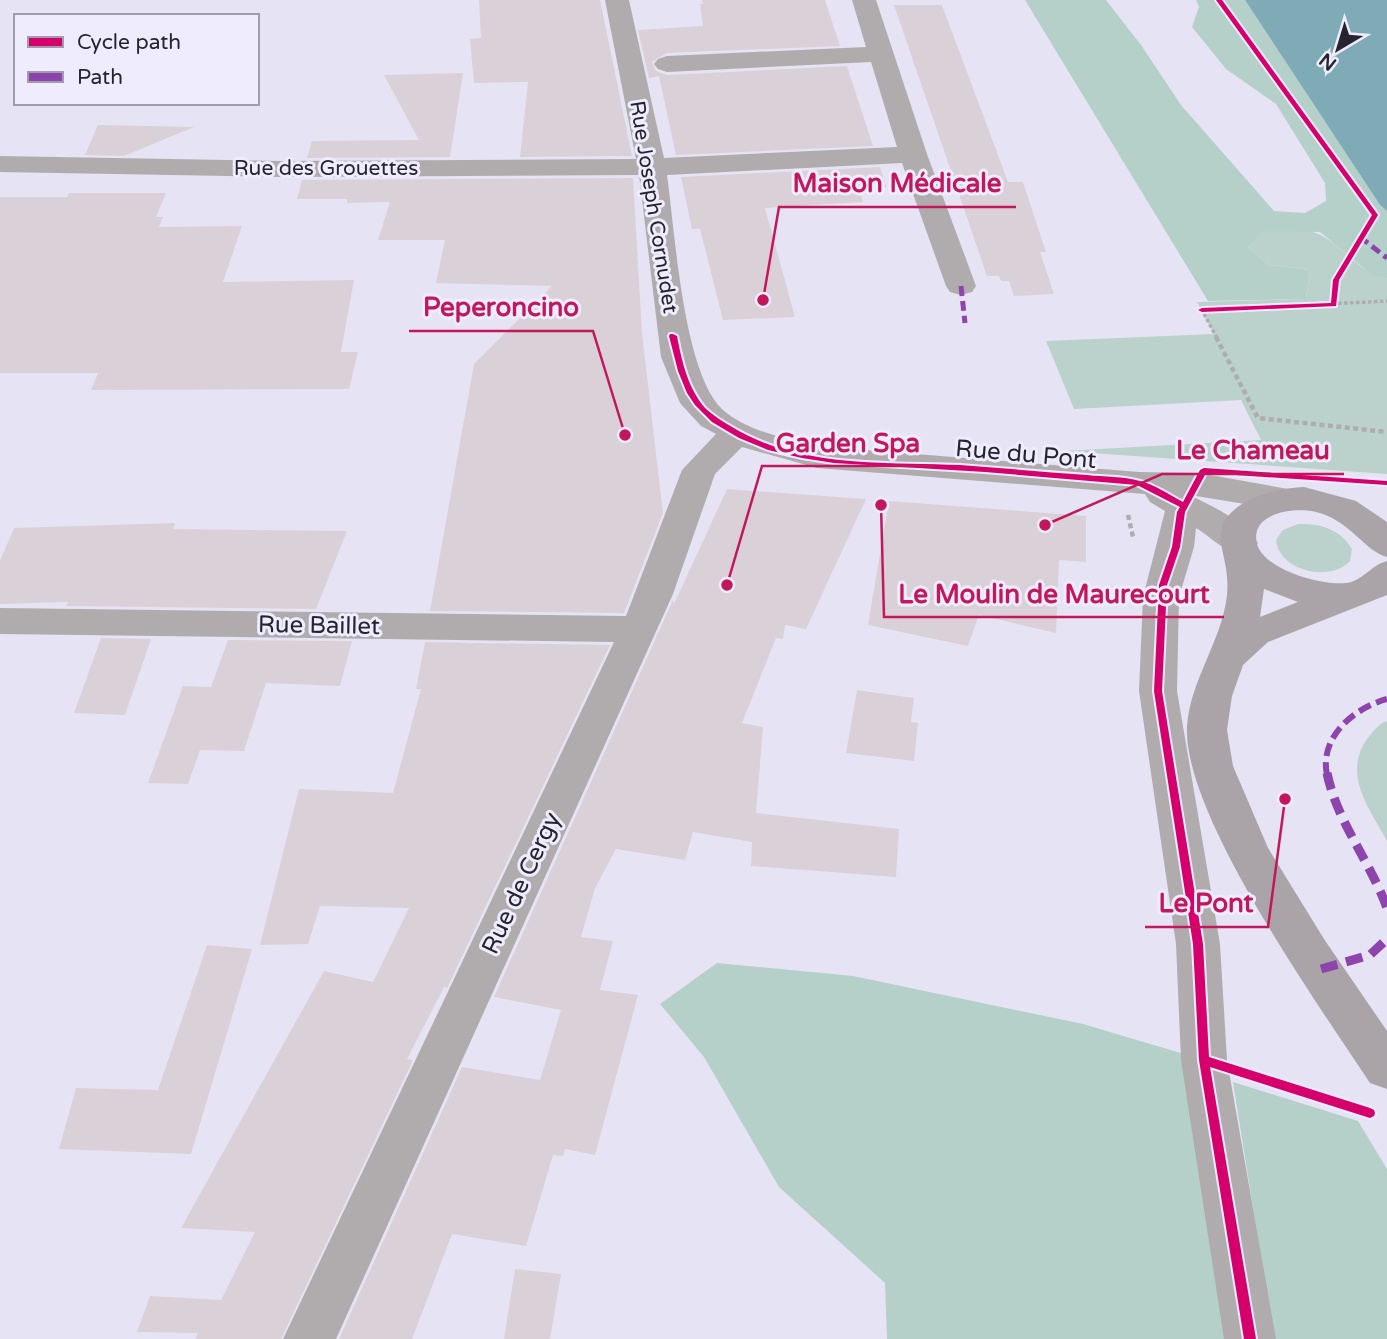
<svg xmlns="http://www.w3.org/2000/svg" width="1387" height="1339" viewBox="0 0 1387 1339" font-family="'Varela Round',sans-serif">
<rect width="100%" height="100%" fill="#e6e4f4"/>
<g fill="#bbd1cc">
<path d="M1300,229C1340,234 1351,271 1387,279V474L1063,451L1261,440L1241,400L1074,409L1046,341L1214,334L1197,302L1306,299L1310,270L1269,265L1248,247L1262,231Z"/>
<path d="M1298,524C1320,523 1340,529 1352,549L1350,561C1330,583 1279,571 1276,540L1283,530Z"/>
<path d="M1387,721V841C1370,809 1342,775 1367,739C1373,732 1378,724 1387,721Z"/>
</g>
<g fill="#b4d0c9">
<path d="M1025,0H1106L1141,45L1181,105L1274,211L1305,213L1326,201L1325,183L1276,104L1226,69L1192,27L1199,7L1196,0H1245L1380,205L1387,211V279L1372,275L1320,232L1263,231L1248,247L1269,265L1310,270L1306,299L1208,301Z"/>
<path d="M717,963L853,976L1083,1024L1204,1060L1250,1339H887L885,1283L779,1187L704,1057L660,1004Z"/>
<path d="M1233,1082L1358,1121L1387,1169V1339H1274Z"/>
</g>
<path fill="#7eabb6" d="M1245,0H1387V211L1380,205Z"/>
<g fill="#d9d1d7">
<path d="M479,0H600L632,156L520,157L528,82L474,83L470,39L481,38Z"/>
<path d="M702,0H825L840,46L667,53L652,62L656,71L667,75L847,66L873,146L676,155L659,76L649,78L638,30L703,26L700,4H703Z"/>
<path d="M894,5H942L1008,182H1023L1046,252H1040L1054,294L1014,296L1009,281H1001L999,276H987Z"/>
<path d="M463,73L450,157L307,158L312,141L419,140L384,75Z"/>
<path d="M98,125L194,127L124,156L85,155Z"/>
<path d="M880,167L886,187L859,188L863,202L765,208L795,317L723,320L700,229H692L681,177Z"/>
<path d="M633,178L642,333L663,513L624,613L430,611L474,364L552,286L436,283L445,240H378L390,202L347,203V199H297L302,180Z"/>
<path d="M69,193H166L156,217H163L159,227L242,226L223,282L354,280L341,352H358L349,389L91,390L98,373H0V197H67Z"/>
<path d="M727,489L866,499L806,629L785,625L783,639L776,638L742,723L763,727L756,813L899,829L896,877L751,866L752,842L693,832L685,860L616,849L595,888L581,937L613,941L600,990L638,995L595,1155L565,1149L563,1156L553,1155L526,1246L452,1234L412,1339H339L462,1067L540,1080L561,1010L494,997L673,600L674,604Z"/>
<path d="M889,501L1086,516V562L1059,560L1056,633L979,615L968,646L868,625Z"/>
<path d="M175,523L173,529L347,531L316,609L66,606L68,602L0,604V561L14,528Z"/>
<path d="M101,638L151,639L125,715L74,713Z"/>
<path d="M228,640L352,641L340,686L266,683L244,751L200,750L188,784L148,783L183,686L211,687Z"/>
<path d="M425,642L610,645L447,988L444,987L407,1059L413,1060L281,1339H195L198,1333L137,1332L150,1296L221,1300L255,1232L181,1228L324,971L373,982L409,908L320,906L308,944L260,945L299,789L393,793L421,689H416Z"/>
<path d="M857,690L914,698L911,722L918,723L914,761L846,753Z"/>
<path d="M207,945L252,949L191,1154L59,1149L76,1088L158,1090Z"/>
<path d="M515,1269L561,1274L550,1339H504Z"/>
</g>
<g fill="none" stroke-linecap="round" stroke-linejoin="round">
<path stroke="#afacb0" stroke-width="3.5" stroke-dasharray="3.5 2.5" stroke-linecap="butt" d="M1217,338L1202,310L1387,301"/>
<g stroke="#afacb0" stroke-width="4.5" stroke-dasharray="5 3.5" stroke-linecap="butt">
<path d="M1216,337L1258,418L1387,432"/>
<path d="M1128,515L1133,537"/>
</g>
<path fill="#b0acae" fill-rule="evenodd" d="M605,0H629L664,158L897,147L871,62L667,72L658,69L654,64L658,59L667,56L866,47L852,0H876L927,154L976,286L972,292L961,295L950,292L946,286L902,163L667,175C675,231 683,374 723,410C747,431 787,439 817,446L1139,472L1199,473L1288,489L1300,492L1305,500L1300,508L1288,511L1190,495C1213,507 1244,520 1258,543L1253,551C1227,558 1216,540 1196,528L1194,547L1179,597L1177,691L1220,944L1227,1060L1276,1339H1224L1181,1060L1176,944L1139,691L1143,597L1165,511L1150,502L1145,494L817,468L742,447L715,474L673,594L336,1339H283L614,642L0,634V608L626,616L682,470L716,434L701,426L680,403L661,357L639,175L283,177L0,172V156L283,161L636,159Z"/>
<path fill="#aaa4a8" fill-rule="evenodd" d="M1304,487L1356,501L1387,522V557C1363,550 1350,520 1316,512C1296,507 1249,512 1257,544C1264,570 1323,586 1346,583C1363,581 1371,565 1387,561V595L1268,642L1243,665L1232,696L1227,730L1233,766L1268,848L1324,939L1387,1031V1089L1370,1083C1320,1007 1183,815 1187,727C1190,680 1222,641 1227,595C1229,574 1224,561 1221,543C1215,502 1275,488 1304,487ZM1264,589L1298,602L1260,617Z"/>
<g stroke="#8e44ad" stroke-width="5" stroke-dasharray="10 5" stroke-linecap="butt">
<path d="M1360,237L1387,258"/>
<path d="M961,286L965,323"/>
</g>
<path stroke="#8e44ad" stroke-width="6" stroke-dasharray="13 6" stroke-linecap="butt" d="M1327,775C1319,737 1354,708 1387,699"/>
<g stroke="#8e44ad" stroke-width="9" stroke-dasharray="17 9" stroke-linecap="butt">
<path d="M1327,773C1337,822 1370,861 1387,908"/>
<path d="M1321,969L1370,955L1387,939"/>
</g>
<defs>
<g id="cycleway">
<path d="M1216,0H1222L1378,215L1339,280L1336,306L1202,312L1198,310L1202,308L1331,303L1333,280L1372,215Z"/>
<path d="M670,334H673L677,336C682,362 688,389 706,409C714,416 723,422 732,427C799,468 885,462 960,465C1002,468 1045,472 1087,475C1104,477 1123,476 1140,481C1153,484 1170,495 1183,502L1200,470L1204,468L1387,481V485L1206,473L1185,512L1180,547L1167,585L1162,691L1203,944L1209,1057L1370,1108L1374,1110L1375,1113L1374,1116L1370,1118L1210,1067L1256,1339H1244L1199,1060L1193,944L1154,691L1159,585L1172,547L1177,512L1180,507L1137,485L985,472L834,463L802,458L768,450L739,438L712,422L695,405L687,393L678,371L669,336Z"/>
</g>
</defs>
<use href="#cycleway" stroke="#efecfe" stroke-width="4"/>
<use href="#cycleway" fill="#d6006c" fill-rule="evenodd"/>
</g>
<g text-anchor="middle" stroke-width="6" stroke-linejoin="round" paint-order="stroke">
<g font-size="21" fill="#26242f" stroke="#efecfe">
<text x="326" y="175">Rue des Grouettes</text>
<text transform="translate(654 207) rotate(81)" y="7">Rue Joseph Cornudet</text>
</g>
<g font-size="24" fill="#26242f" stroke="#efecfe">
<text transform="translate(1026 454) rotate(5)" y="8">Rue du Pont</text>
<text transform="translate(319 625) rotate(1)" y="8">Rue Baillet</text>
<text transform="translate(521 883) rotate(-65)" y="8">Rue de Cergy</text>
</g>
</g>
<path fill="none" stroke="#c2185b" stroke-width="2.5" d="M763 300L779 207H1016M625 435L593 331H409M727 585L762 466H935M1045 525L1162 474H1344M881 505L884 617H1224M1285 799L1268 927H1145"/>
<g fill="#c2185b" stroke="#efecfe" stroke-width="2.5">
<circle cx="763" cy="300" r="7"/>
<circle cx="625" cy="435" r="7"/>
<circle cx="727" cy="585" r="7"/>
<circle cx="1045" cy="525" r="7"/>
<circle cx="881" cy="505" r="7"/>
<circle cx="1285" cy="799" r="7"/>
</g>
<g font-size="26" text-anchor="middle" font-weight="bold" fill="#c2185b" stroke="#efecfe" stroke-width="6" stroke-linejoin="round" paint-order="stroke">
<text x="897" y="192">Maison Médicale</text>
<text x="501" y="316">Peperoncino</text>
<text x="848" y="452">Garden Spa</text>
<text x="1253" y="459">Le Chameau</text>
<text x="1054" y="603">Le Moulin de Maurecourt</text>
<text x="1206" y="912">Le Pont</text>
</g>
<rect x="14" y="14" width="245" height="91" fill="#efecfe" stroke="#9f9cab" stroke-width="2"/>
<rect x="28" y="37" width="35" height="10" fill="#d6006c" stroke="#9f9cab" stroke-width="2"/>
<text x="77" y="49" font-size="21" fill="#26242f">Cycle path</text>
<rect x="28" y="72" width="35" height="10" fill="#8e44ad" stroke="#9f9cab" stroke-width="2"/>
<text x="77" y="84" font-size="21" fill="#26242f">Path</text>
<g transform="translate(1338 49) rotate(218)" stroke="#efecfe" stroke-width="5" paint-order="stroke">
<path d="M0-5L12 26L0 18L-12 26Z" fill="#26242f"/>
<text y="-10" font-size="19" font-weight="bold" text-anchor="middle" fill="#26242f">N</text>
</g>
</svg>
